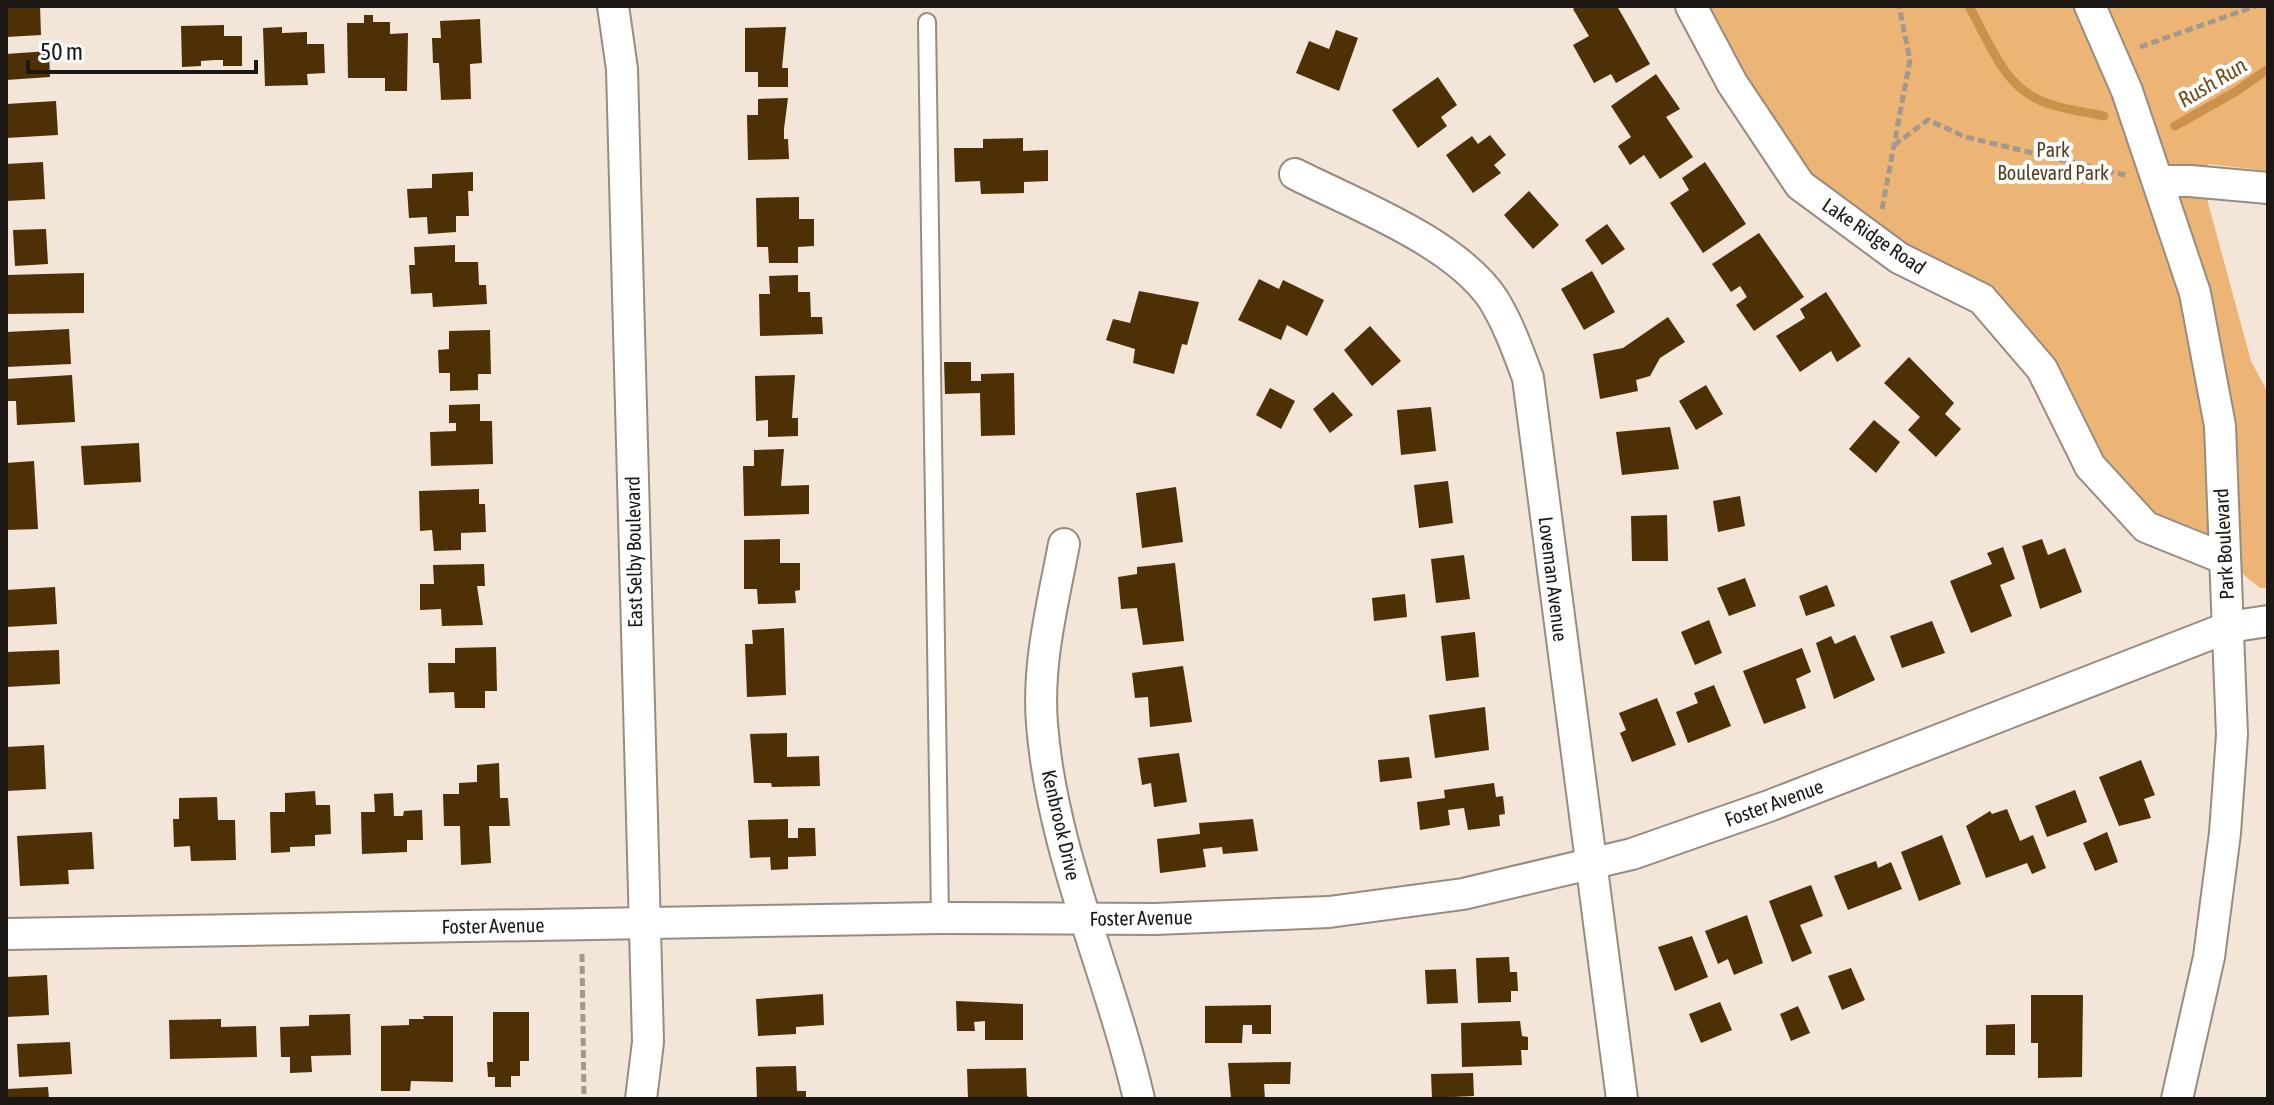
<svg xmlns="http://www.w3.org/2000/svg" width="2274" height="1105" viewBox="0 0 2274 1105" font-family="'Asap Condensed',sans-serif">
<rect width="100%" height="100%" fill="#f3e5d7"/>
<path fill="#edb575" d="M1691,6H2268V171L2208,164V203L2251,361L2268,393V588H2260L2223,558L2146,527L1982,299L1800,185Z"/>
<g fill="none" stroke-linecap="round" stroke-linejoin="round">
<g stroke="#cc914a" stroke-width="9">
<path d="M1969,6C1990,43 2004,90 2049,104C2067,110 2086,112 2104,116"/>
<path d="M2175,126L2235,92L2268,69"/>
</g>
</g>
<g fill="#4e3007">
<path d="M6,6H40L41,35L6,37Z"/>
<path d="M1578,6H1617L1650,64L1616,83L1611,74L1594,83L1573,45L1589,36L1573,9Z"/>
<path d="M364,15H373V22H390V34L408,33L407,91H385V78H348L347,23H364Z"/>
<path d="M480,19L482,63L470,64L471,99L441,100L439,63H433L432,38H441L440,21Z"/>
<path d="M224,25V36H242V66H223V60H215L201,61V66L182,67L181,26Z"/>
<path d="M282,27V33L307,32V44H324L325,73L307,74L308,85L265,86L263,28Z"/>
<path d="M786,27L782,68H788V87H758V72H745V28Z"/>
<path d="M1336,30L1358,38L1339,91L1296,73L1309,41L1329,49Z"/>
<path d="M49,51L50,77L6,80V54Z"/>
<path d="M1656,74L1680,109L1666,117L1693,157L1660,179L1644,155L1630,165L1618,146L1631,137L1611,106Z"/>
<path d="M1438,77L1457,105L1441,117L1447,126L1418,148L1392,110Z"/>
<path d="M788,98L784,129V139H788L789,159L748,160L747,115H758V99Z"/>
<path d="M56,101L58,135L6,138V104Z"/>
<path d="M1490,135L1506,155L1494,165L1501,173L1473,193L1446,155L1472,136L1478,144Z"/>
<path d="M1023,138V151L1048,150V181L1024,182V193L981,194L980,181L955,182L954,148H983V139Z"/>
<path d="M43,162L45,199L6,201V164Z"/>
<path d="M1705,162L1746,224L1703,253L1670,203L1689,190L1682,178Z"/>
<path d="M473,172V191H468L469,216H456V232L428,234L427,217L409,218L407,189L432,188V174Z"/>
<path d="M1529,191L1559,225L1533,249L1504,215Z"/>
<path d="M799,197V219H814V246L798,247V263H769L768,247H757L756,198Z"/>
<path d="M1607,224L1625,249L1602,265L1585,240Z"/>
<path d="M46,229L48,264L15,266L13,230Z"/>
<path d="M1759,233L1804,297L1754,331L1736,305L1747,297L1740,286L1731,292L1712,264Z"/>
<path d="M455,245V262H478L479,285H486L487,304L433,307L432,293L411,294L409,265H415L414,247Z"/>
<path d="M1592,271L1615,312L1584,330L1561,289Z"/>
<path d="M84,273V313L6,314V275Z"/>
<path d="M798,275V292H810L811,317H822L823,334L760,336L759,294H770L769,276Z"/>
<path d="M1259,279L1279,289L1283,280L1324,300L1307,336L1287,325L1281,340L1238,320Z"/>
<path d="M1139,291L1199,302L1187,345L1182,344L1174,374L1133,363L1135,349L1106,340L1113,319L1130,323Z"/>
<path d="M1826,292L1861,346L1837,362L1831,351L1800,372L1776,336L1805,318L1800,309Z"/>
<path d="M1668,317L1685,342L1660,358L1650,376L1636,380L1638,391L1600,399L1593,354L1623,348Z"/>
<path d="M1370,326L1401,361L1372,386L1344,350Z"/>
<path d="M69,329L71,364L6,367V332Z"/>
<path d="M490,330L491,374H478V390L450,391V373H439L438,350L449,349V331Z"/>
<path d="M1909,357L1954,403L1945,414L1961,429L1936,457L1908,430L1920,417L1884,383Z"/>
<path d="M944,362H971V381H981V374L1014,373L1015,435L981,436L980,393L945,394Z"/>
<path d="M72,375L75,422L17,425L16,401H6V379Z"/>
<path d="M795,375L792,418H798V436L768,437V420L756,421L755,376Z"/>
<path d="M1706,385L1723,414L1696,430L1679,401Z"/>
<path d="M1270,388L1295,401L1281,429L1256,415Z"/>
<path d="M1333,392L1353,415L1330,433L1313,409Z"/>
<path d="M480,404V421H492L493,464L431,466L430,432L456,431V423H449V405Z"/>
<path d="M1431,407L1436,451L1401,455L1397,410Z"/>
<path d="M1874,420L1900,442L1876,473L1849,449Z"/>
<path d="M1670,427L1679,469L1622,475L1616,432Z"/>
<path d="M139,443L141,482L84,485L81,446Z"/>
<path d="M784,449L781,486L809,485V514L744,516L743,466H754V450Z"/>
<path d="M34,461L38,529L6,530V463Z"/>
<path d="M1448,481L1453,523L1419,528L1414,485Z"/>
<path d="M1176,487L1183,542L1142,548L1136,493Z"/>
<path d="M479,489V504H485L486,532L461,533V550L434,551L432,530L420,531L419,491Z"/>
<path d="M1740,496L1745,526L1718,532L1713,501Z"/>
<path d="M1667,515L1668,561H1632L1631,516Z"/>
<path d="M780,539V563H800V590L795,591L796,603L758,604L757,589H744V540Z"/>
<path d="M2042,539L2048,555L2065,548L2082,592L2040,609L2022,546Z"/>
<path d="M2003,547L2015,579L2000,585L2012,616L1971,633L1950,581L1992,564L1987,553Z"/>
<path d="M1464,555L1470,599L1436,603L1431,559Z"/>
<path d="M1175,563L1184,641L1143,645L1137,608L1121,609L1118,577L1137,574V567Z"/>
<path d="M484,564L485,586H477L483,625L442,626L441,609L420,610V584H434L433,565Z"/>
<path d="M1745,578L1756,606L1729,616L1717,588Z"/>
<path d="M1827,585L1835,606L1806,616L1799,596Z"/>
<path d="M55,587L57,624L6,627V590Z"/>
<path d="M1405,594L1407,617L1374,621L1372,598Z"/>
<path d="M1709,620L1722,653L1695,665L1681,632Z"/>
<path d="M1932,621L1945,653L1902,668L1890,636Z"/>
<path d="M784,628L786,695L747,697L745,644H753L752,630Z"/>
<path d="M1475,632L1479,677L1446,681L1441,636Z"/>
<path d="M1855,635L1875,680L1834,699L1816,643L1831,636L1835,644Z"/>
<path d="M496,647L497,691H485V708H455L454,692L429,693L428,663H455V648Z"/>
<path d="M1802,648L1811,672L1796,679L1806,708L1764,724L1743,671Z"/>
<path d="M59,650L60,684L6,687V652Z"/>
<path d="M1183,666L1192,722L1150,727L1148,697L1135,698L1132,673Z"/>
<path d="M1714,685L1731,726L1688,743L1676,712L1698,703L1694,693Z"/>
<path d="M1657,698L1676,745L1632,762L1620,733L1626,730L1619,713Z"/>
<path d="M1485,707L1489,750L1435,758L1429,715Z"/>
<path d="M787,733V757L819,756L820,786L772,787L771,783H754L750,734Z"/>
<path d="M44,745L46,789L6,791V747Z"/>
<path d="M1179,753L1187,802L1154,807L1151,783L1142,785L1138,758Z"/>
<path d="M1409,757L1412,778L1380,782L1378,760Z"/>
<path d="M2141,760L2155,795L2144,799L2151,818L2119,826L2099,777Z"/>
<path d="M499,763L500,798H508L510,826H489L491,863L461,865L460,826H444L443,794H459V783L477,782V765Z"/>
<path d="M1494,783L1496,797L1503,796L1505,814L1499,815L1500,826L1468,830L1464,808L1448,810L1450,825L1420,830L1417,802L1445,798L1444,790Z"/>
<path d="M2075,790L2087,822L2047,837L2035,806Z"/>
<path d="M315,791L316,805H330L331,834L315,835V846L290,847V852L271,853L270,812H285V793Z"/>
<path d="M393,793L394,816H403L404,811L422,810L423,840H407V852L362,854L361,812H375L374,794Z"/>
<path d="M217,797L218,820H235L236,860L191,861L190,846L174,847L173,819H179V798Z"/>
<path d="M2007,809L2020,841L2033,835L2046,868L2032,874L2027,863L1986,878L1966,826L1990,811L1992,814Z"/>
<path d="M788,819V838H798V828H815L816,856L788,857V869L771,870L770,857L750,858L748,820Z"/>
<path d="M1253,819L1258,851L1223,854L1222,847L1203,849L1206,867L1160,873L1157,839L1200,834L1199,823Z"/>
<path d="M92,832L94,869L68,870L69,884L20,886L17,836Z"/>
<path d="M2107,832L2118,862L2095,871L2083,843Z"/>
<path d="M1942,835L1961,884L1919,901L1901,852Z"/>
<path d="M1876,861L1878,868L1891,862L1902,889L1848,910L1834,876Z"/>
<path d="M1811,885L1823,916L1800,925L1812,953L1792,962L1769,901Z"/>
<path d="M1747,915L1763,963L1734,975L1728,959L1718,964L1705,931Z"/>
<path d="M1692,936L1708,977L1675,991L1658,947Z"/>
<path d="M1509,957L1510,972H1517L1518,991H1511V1002L1478,1003L1476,958Z"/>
<path d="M1851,968L1865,1000L1842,1010L1828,976Z"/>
<path d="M1456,969L1458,1003L1427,1004L1425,970Z"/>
<path d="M47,975L49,1015L6,1017V977Z"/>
<path d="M823,994L824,1025L796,1027V1034L758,1036L756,999Z"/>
<path d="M2031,995H2083L2082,1077L2038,1078V1043H2031Z"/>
<path d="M956,1001L1023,1004V1040H985V1021L974,1022L975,1031H957Z"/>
<path d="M1720,1002L1732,1030L1701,1043L1689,1014Z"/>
<path d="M1271,1005V1034H1252V1025H1243L1242,1043H1205V1006Z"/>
<path d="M1798,1006L1810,1033L1791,1041L1780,1014Z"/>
<path d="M493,1012H529V1061H520V1076H511V1087H495V1077H488L487,1062H493Z"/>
<path d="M350,1014L351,1055L311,1056L312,1072L290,1073V1057H281L280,1027L309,1026V1015Z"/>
<path d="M423,1016H453V1082L411,1081L410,1091H381V1026L409,1025V1019H424Z"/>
<path d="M221,1019V1027L256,1026L257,1057L170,1059L169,1020Z"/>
<path d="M1520,1021L1522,1036L1528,1037V1050H1521L1522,1065L1462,1067L1461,1023Z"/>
<path d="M2015,1024V1055H1986V1025Z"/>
<path d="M70,1042L72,1074L19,1077L17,1044Z"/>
<path d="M1291,1062L1290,1084H1264L1265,1099H1231L1228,1063Z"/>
<path d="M796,1066L797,1091H806V1099H757L756,1067Z"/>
<path d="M1026,1068L1027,1096L1032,1099H968L967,1069Z"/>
<path d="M1473,1073L1474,1096L1432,1098L1431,1074Z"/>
<path d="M48,1087L49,1099H6V1089Z"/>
</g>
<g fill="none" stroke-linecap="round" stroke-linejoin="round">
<defs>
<path id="service" d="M927,22L940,918"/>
<g id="minor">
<path d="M613,6L622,69L648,1042L641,1099"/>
<path d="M1691,6L1732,83L1800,185L1899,258L1982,299L2042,369L2090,466L2146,527L2223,558"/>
<path d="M2090,6L2127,91L2195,293L2220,426L2232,735L2225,833L2209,957L2177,1099"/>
<path d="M1295,174C1354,204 1455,242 1493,299C1508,323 1518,351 1528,378L1622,1099"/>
<path d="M2158,181H2190L2268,188"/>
<path d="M1064,544C1053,603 1037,663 1042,724C1052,853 1110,973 1139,1099"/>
<path d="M6,934L940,918L1155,919L1329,912L1463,894L1632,854L1769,806L2229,627L2268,621"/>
</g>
</defs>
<use href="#service" stroke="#988c7f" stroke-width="20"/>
<use href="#minor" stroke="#988c7f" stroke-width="34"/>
<g stroke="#a3988e" stroke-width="5" stroke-dasharray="8 4" stroke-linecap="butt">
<path d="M2140,47L2256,6"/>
<path d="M1894,145L1928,120L1966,137L2125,175"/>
<path d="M1882,209L1910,60L1899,6"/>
<path d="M582,954L584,1099"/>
</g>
<use href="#service" stroke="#fff" stroke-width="16"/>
<use href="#minor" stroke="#fff" stroke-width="30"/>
</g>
<g text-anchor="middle" stroke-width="8" stroke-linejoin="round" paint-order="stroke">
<g font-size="20" fill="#563d1f" stroke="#fff">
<text x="2053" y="157">Park<tspan x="2053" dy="23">Boulevard Park</tspan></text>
</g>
<g font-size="20" fill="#1c1713" stroke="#fff">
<text transform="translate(1874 236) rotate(34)" y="7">Lake Ridge Road</text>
<text transform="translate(2224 544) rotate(-93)" y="7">Park Boulevard</text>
<text transform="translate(634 552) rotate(-91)" y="7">East Selby Boulevard</text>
<text transform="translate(1553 579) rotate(83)" y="7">Loveman Avenue</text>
<text transform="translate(1774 803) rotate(-20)" y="7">Foster Avenue</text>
<text transform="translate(1061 825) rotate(77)" y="7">Kenbrook Drive</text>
<text transform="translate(1141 918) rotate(-1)" y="7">Foster Avenue</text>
<text transform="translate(493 926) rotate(-1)" y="7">Foster Avenue</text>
</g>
<g font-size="22" font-style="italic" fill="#754c18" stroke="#fff">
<text transform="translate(2212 82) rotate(-31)" y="8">Rush Run</text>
</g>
</g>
<rect width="2274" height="1105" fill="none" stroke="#1c1713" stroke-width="16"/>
<path d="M28 60v12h228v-12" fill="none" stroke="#1c1713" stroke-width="4"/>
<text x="40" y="60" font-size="24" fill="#1c1713" stroke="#ffffff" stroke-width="6" paint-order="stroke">50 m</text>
</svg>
